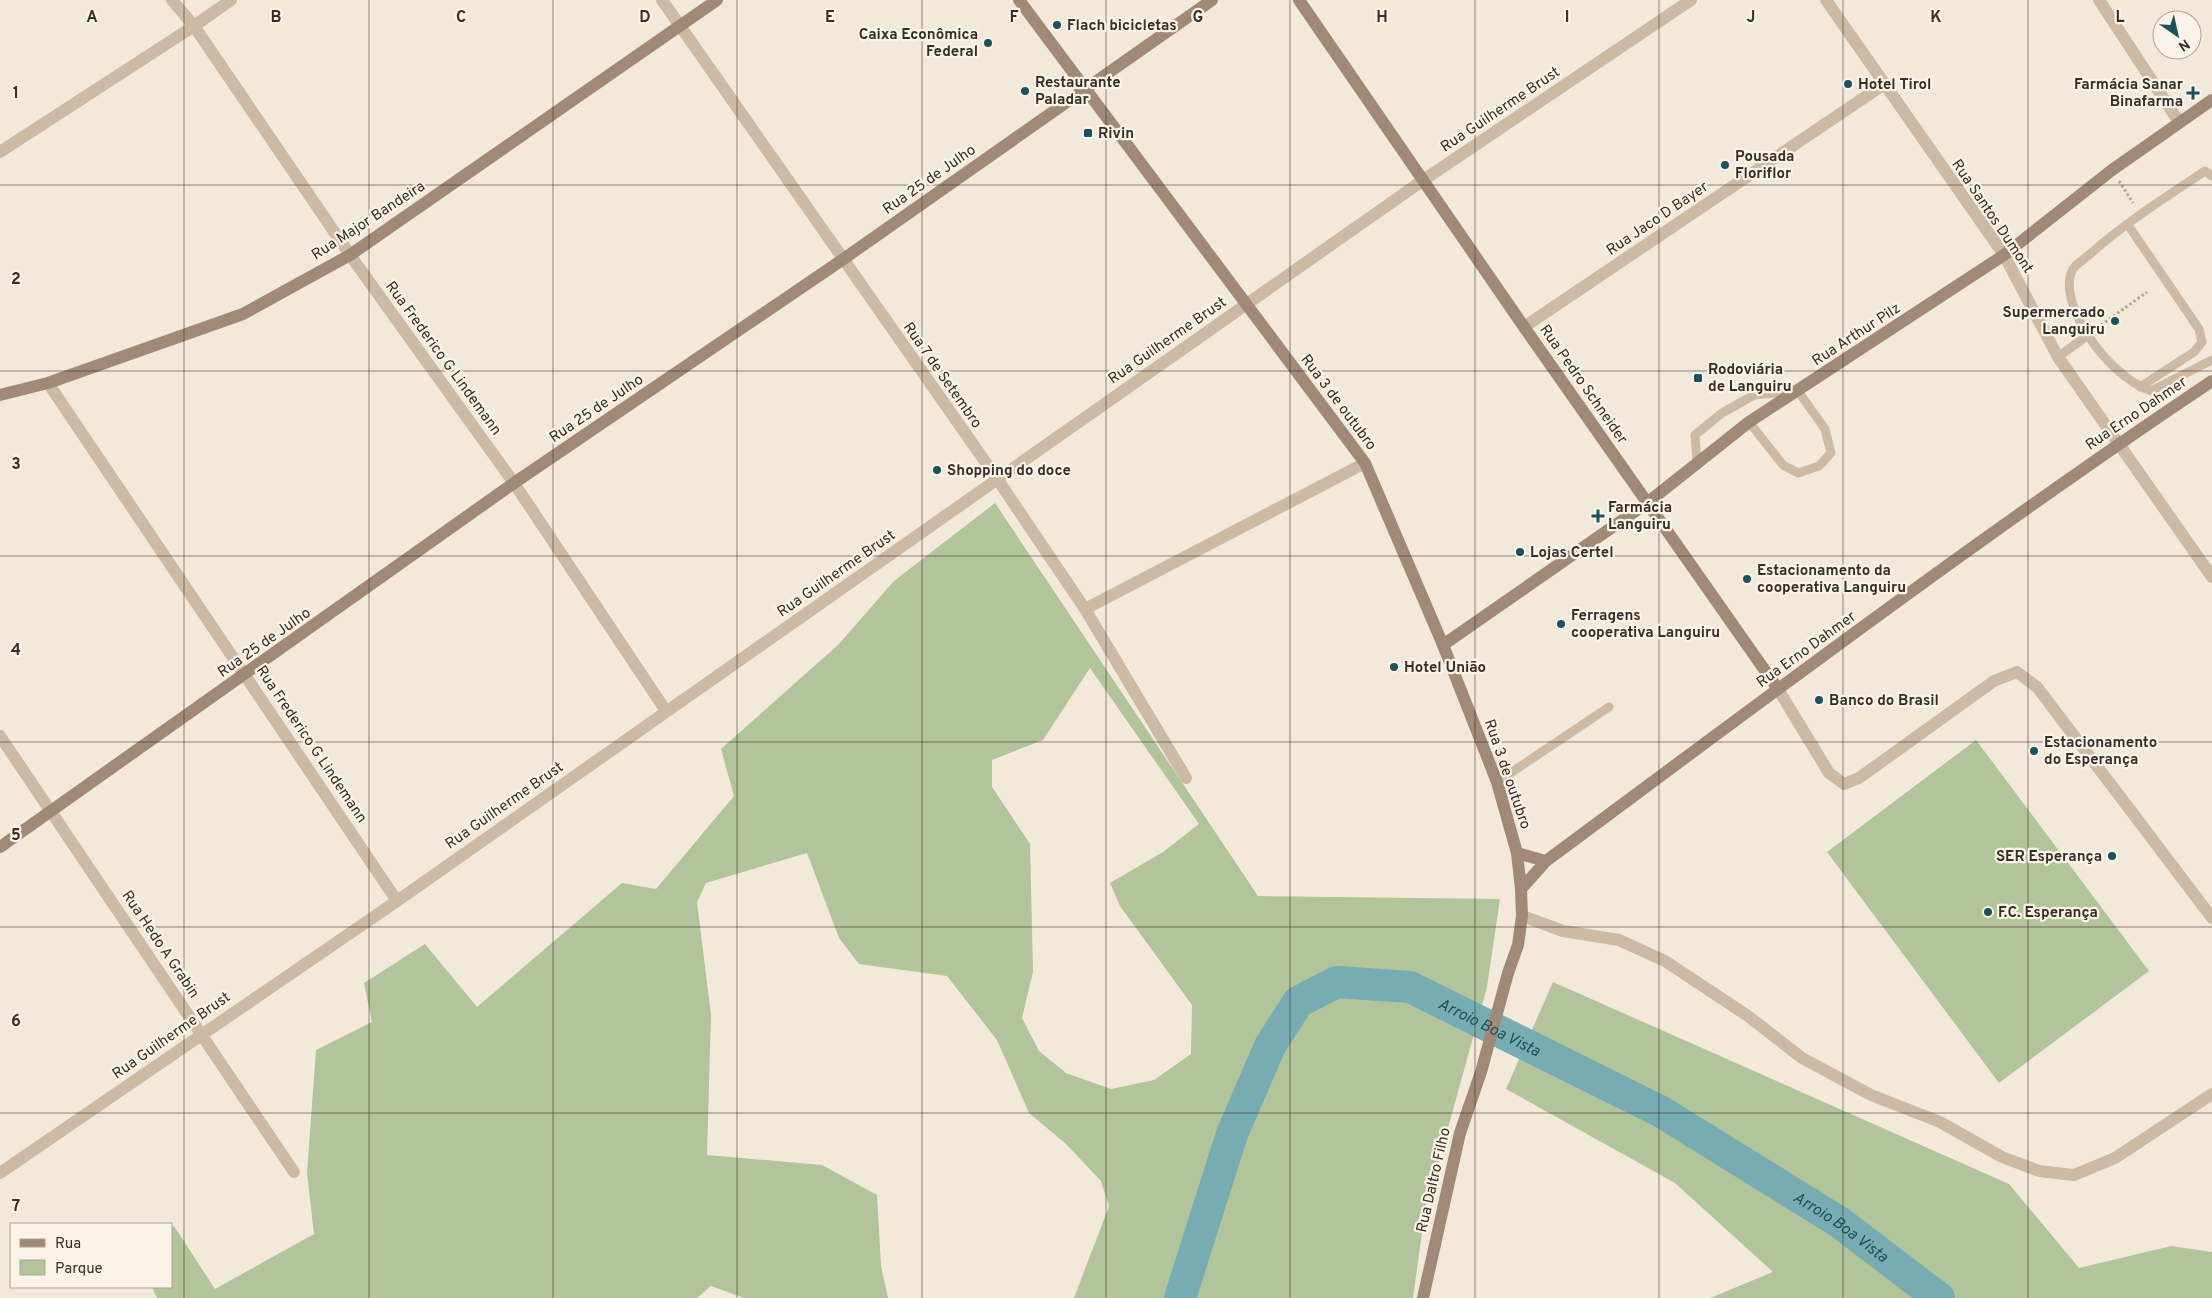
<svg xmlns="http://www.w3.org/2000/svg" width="2212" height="1298" viewBox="0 0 2212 1298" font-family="Overpass,sans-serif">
<rect width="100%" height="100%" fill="#f3e9da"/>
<g fill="#b2c499" fill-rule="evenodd">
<path d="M995,503L1258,896L1500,899L1487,987L1425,1211L1413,1298H1074L1109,1206L1101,1181L1066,1144L1029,1113L997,1040L947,976L859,964L839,938L807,853L706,883L697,902L711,1015L707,1155L822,1165L877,1195L881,1266L888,1298H744L711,1286L697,1298H157L152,1287H171V1228L174,1226L215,1289L314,1234L307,1173L316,1050L372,1022L364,983L425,944L477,1007L622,883L656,889L734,796L721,749L838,645L894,581ZM1090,668L1199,824L1163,852L1110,883L1120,906L1192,1005L1191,1054L1154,1080L1111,1089L1066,1073L1039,1051L1022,1018L1033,972L1030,844L992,787V760L1043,740Z"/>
<path d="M1976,740L2149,971L1999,1083L1827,852Z"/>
<path d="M1553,982L2009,1184L2079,1268L2171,1246L2212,1252V1298H1710L1773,1272L1675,1183L1506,1089Z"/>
</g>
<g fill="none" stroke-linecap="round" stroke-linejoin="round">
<path stroke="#77acb3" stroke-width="32" id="s1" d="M1180,1298L1232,1134L1270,1046L1298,1002L1337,982L1410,987L1660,1111L1839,1222L1939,1298"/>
<g stroke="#b8a48f" stroke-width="3" stroke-dasharray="2.5 2.5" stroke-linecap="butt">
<path d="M2119,181L2133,203"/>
<path d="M2097,328L2147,292"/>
</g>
<g stroke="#cdbaa5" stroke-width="9">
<path d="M2212,176L2205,171C2166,197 2125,223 2090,254C2086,258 2076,264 2073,269C2062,288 2078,321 2089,337C2104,359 2126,382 2151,391L2212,360"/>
<path d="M2128,225L2199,329L2202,342L2194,352L2140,387"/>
<path d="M2058,357L2088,335"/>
<path d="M1697,463L1695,435L1722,413L1754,395L1798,391L1825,429L1831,453L1819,466L1798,473L1783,465L1749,422"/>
<path d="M1497,782L1609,707"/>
</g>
<g stroke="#cdbaa5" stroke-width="12">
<path d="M231,0L194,26L350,255L514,483L666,711"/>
<path d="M662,0L998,480L1085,609L1186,778"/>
<path d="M1826,0L2004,255L2058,357L2212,577"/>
<path d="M2099,0L2179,122"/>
<path d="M0,152L194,26L172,0"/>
<path d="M1524,327L1883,85"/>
<path d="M48,383L397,901"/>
<path d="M1085,609L1365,463"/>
<path d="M1778,689L1829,773L1844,784L1859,778L1994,681L2017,672L2037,687L2212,918"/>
<path d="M0,736L294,1172"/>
<path d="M1522,916L1563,931L1619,940L1665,961L1748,1016L1802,1058L1871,1095L1940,1122L2002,1157L2039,1171L2074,1175L2115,1158L2212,1094"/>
<path d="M0,1173L397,901L1422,181L1691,0"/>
</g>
<g stroke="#a08976" stroke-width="12">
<path d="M1019,0L1365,463L1443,645L1497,782L1517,853L1546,861"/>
<path d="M1299,0L1524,327L1778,689"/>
<path d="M0,395L48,383L243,314L350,255L717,0"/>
<path d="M1443,645L1647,503L1749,422L2004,255L2112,170L2212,100"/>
<path d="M0,847L514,483L842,260L1212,0"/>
<path d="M1521,889L1546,861C1766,698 1985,533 2212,381"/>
<path d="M1423,1298L1460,1133L1481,1072L1508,973L1518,945L1522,916L1521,889L1517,853"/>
</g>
</g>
<path fill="none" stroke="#382d27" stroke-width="1" stroke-opacity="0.55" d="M184,0V1298M369,0V1298M553,0V1298M737,0V1298M922,0V1298M1106,0V1298M1290,0V1298M1475,0V1298M1659,0V1298M1843,0V1298M2028,0V1298M0,185H2212M0,371H2212M0,556H2212M0,742H2212M0,927H2212M0,1113H2212"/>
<g fill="#19535c" stroke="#fbf3e7" stroke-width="2">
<circle cx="1057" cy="25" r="5"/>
<circle cx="988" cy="43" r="5"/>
<circle cx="1848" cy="84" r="5"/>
<circle cx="1025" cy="91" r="5"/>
<path d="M2190.5 85.5h5v5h5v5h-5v5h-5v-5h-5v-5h5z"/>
<rect x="1083" y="128" width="10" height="10" rx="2.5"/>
<circle cx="1725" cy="165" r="5"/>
<circle cx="2115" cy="321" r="5"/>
<rect x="1693" y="373" width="10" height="10" rx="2.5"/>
<circle cx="937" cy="470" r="5"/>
<path d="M1595.5 508.5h5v5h5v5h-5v5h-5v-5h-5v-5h5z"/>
<circle cx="1520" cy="552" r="5"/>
<circle cx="1747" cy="579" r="5"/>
<circle cx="1561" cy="624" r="5"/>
<circle cx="1394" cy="667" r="5"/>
<circle cx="1819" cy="700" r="5"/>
<circle cx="2034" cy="751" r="5"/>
<circle cx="2112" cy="856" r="5"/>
<circle cx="1988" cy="912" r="5"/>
</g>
<g text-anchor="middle" stroke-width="4.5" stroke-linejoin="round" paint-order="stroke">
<g font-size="15" font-weight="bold" fill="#382d27" stroke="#fbf3e7" text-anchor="start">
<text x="1067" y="30">Flach bicicletas</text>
<text x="978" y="39" text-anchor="end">Caixa Econômica<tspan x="978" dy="17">Federal</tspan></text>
<text x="1035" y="87">Restaurante<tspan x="1035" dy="17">Paladar</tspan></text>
<text x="1858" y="89">Hotel Tirol</text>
<text x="2183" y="89" text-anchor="end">Farmácia Sanar<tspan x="2183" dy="17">Binafarma</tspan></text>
<text x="1098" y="138">Rivin</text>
<text x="1735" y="161">Pousada<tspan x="1735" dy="17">Floriflor</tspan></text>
<text x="2105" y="317" text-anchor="end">Supermercado<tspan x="2105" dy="17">Languiru</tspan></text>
<text x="1708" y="374">Rodoviária<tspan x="1708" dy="17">de Languiru</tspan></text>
<text x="947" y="475">Shopping do doce</text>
<text x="1608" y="512">Farmácia<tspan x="1608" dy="17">Languiru</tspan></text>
<text x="1530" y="557">Lojas Certel</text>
<text x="1757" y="575">Estacionamento da<tspan x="1757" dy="17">cooperativa Languiru</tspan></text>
<text x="1571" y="620">Ferragens<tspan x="1571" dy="17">cooperativa Languiru</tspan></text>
<text x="1404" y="672">Hotel União</text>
<text x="1829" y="705">Banco do Brasil</text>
<text x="2044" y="747">Estacionamento<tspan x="2044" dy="17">do Esperança</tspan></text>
<text x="2102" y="861" text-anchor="end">SER Esperança</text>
<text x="1998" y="917">F.C. Esperança</text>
</g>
<g font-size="15" fill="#382d27" stroke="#fbf3e7">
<text transform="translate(1500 109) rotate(-34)" y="5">Rua Guilherme Brust</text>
<text transform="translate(929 179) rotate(-35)" y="5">Rua 25 de Julho</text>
<text transform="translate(1993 216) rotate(56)" y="5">Rua Santos Dumont</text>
<text transform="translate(1657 218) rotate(-34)" y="5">Rua Jaco D Bayer</text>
<text transform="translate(368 220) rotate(-33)" y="5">Rua Major Bandeira</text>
<text transform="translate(1856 334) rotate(-33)" y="5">Rua Arthur Pilz</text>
<text transform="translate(1167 340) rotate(-35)" y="5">Rua Guilherme Brust</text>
<text transform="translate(444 358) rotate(54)" y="5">Rua Frederico G Lindemann</text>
<text transform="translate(943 375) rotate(55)" y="5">Rua 7 de Setembro</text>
<text transform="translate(1584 384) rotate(55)" y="5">Rua Pedro Schneider</text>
<text transform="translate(1339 402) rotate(53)" y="5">Rua 3 de outubro</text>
<text transform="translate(596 408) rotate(-34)" y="5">Rua 25 de Julho</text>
<text transform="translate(2136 413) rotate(-34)" y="5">Rua Erno Dahmer</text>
<text transform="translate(836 573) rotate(-35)" y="5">Rua Guilherme Brust</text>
<text transform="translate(264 642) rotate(-35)" y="5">Rua 25 de Julho</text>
<text transform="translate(1806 649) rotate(-36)" y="5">Rua Erno Dahmer</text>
<text transform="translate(312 744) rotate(56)" y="5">Rua Frederico G Lindemann</text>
<text transform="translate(1508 774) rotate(71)" y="5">Rua 3 de outubro</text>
<text transform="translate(504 805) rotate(-35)" y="5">Rua Guilherme Brust</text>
<text transform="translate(161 944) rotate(56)" y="5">Rua Hedo A Grabin</text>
<text transform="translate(171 1035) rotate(-35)" y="5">Rua Guilherme Brust</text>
<text transform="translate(1433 1180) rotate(-77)" y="5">Rua Daltro Filho</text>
</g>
<g font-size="16" font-style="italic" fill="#19535c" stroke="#fbf3e7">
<text dy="6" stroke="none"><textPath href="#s1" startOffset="526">Arroio Boa Vista</textPath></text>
<text dy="6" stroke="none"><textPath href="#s1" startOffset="931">Arroio Boa Vista</textPath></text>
</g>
</g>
<g font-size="16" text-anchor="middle" font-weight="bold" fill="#382d27" stroke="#fbf3e7" stroke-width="4.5" stroke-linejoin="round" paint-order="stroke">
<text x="92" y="22">A</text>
<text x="276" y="22">B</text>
<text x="461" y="22">C</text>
<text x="645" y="22">D</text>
<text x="830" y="22">E</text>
<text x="1014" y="22">F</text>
<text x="1198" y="22">G</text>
<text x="1382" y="22">H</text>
<text x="1567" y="22">I</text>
<text x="1751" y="22">J</text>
<text x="1936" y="22">K</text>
<text x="2120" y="22">L</text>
<text x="16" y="98">1</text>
<text x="16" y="284">2</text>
<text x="16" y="469">3</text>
<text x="16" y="655">4</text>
<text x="16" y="840">5</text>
<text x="16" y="1026">6</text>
<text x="16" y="1211">7</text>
</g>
<rect x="10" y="1223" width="162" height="65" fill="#fbf3e7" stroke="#ada49a"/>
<rect x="20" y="1239" width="25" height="8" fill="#a08976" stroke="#ada49a"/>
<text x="55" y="1248" font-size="15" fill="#382d27">Rua</text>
<rect x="20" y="1260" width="25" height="15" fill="#b2c499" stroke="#ada49a"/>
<text x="55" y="1273" font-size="15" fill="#382d27">Parque</text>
<g transform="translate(2177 35) rotate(146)"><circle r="24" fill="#fbf3e7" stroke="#ada49a"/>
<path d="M0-4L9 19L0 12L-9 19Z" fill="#19535c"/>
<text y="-8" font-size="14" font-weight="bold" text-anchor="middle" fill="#382d27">N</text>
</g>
</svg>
